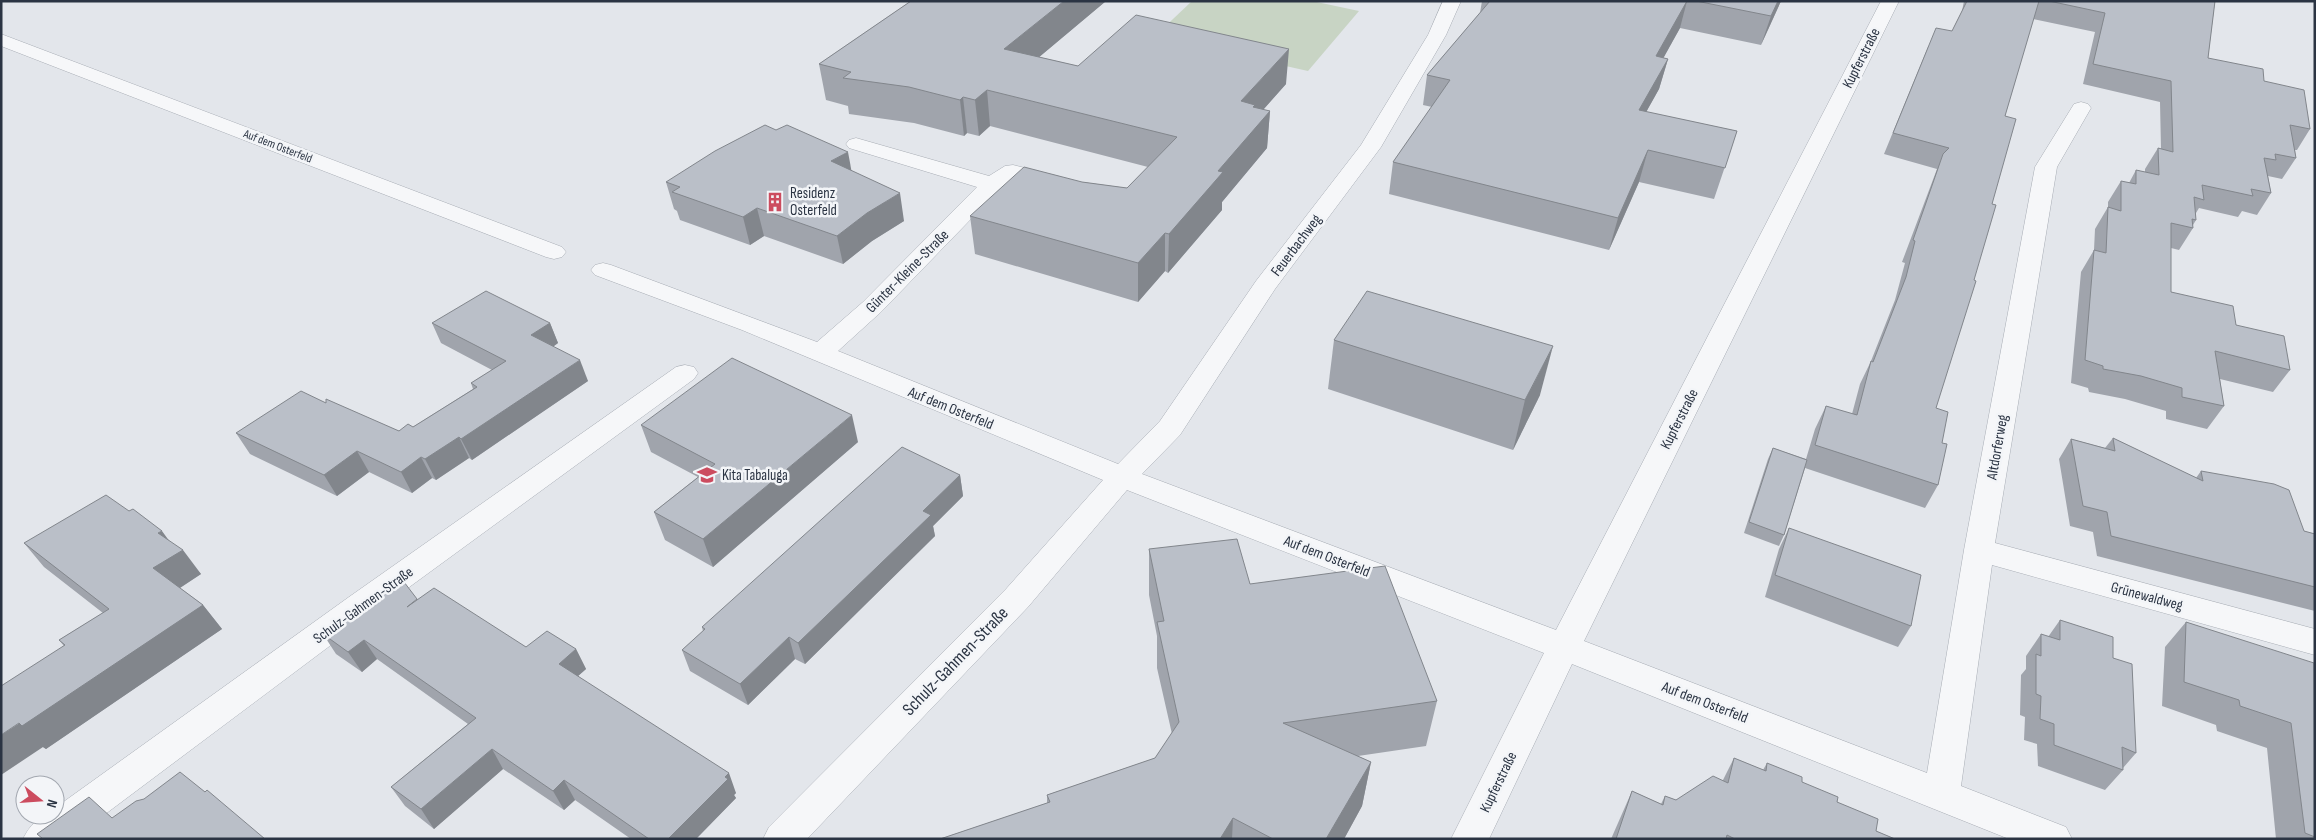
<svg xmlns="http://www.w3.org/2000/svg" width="2316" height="840" viewBox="0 0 2316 840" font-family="'Sofia Sans Condensed',sans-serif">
<rect width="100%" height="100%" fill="#e3e6eb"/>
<path fill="#c8d4c4" d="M1192,1H1312L1359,11L1308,71L1154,37Z"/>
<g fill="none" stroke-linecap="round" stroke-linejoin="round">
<defs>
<g id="minor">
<path d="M1443,1H1461L1446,35L1381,147L1275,289L1180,435L1142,474L1556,630L1881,1H1899L1584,641L1927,773L1964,550L2035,167L2074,104L2081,102L2088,104L2091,108L2057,167L1995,543L2315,629V655L1992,565L1961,786L2066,827L2072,839H2009L1572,664L1489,839H1451L1544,653L1127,490L1028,607L807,839H763L769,827L1006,589L1103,480L742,330L595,275L591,270L595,265L603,263L611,265L817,342L863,302L977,187L849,148L846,144L849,140L856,138L989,176L1005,166L1013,165L1061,177L1064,182L1061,187L1053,189L1016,179L1000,189L881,312L838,351L1118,464L1160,421L1256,281L1361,145L1428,35Z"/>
<path d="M1,34L562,247L566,252L562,257L554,259L546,257L1,46Z"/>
<path d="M685,365L694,367L698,373L694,379L371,615L72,839H23C30,825 39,815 55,815V808L349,597L676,367Z"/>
</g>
</defs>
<use href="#minor" stroke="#a8adb5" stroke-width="1"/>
<use href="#minor" fill="#f6f7f9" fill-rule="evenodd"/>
</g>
<g fill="#a0a4ac">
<path d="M911,1H1106L1039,57L1078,66L1286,84L1263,110L1270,111L1267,148L1222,202V210L1168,273L1165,271L1138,302L975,254L970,216L1082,182L1127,188L1148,167L990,126L979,136L967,133L964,136L914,123L849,114L848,106L826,100L819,64Z"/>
<path d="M1482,1H1781L1761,45L1680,28L1663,58L1668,59L1659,89L1646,112L1737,131L1714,199L1639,182L1609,250L1389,194L1393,162L1432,107L1423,105L1427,75L1480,13Z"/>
<path d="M1964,1H2215L2208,58L2264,81L2310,129L2297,150H2295L2296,158L2282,179L2268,176L2271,193L2257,215L2242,211L2238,217L2199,208L2196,213V220L2193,225V228L2179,250L2171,248V292L2236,325L2290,370L2273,392L2220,379L2224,406L2207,429L2166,419V411L2125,399L2089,392L2088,388L2071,383L2081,272L2094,250L2095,229L2108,207V208V202L2121,181L2129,183L2136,170L2145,172V169L2158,148L2161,149L2160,102L2083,84L2095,32L2033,19L2005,116L1936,408L1942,443L1938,485L1925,508L1805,468L1784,535L1779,546L1744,533L1768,459L1773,448L1806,459L1815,429L1826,406L1852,414L1860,384L1871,361L1895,300L1905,263L1902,262L1937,169L1884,154L1928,47L1952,31L1962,11Z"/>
<path d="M776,130L851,170L904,221L872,241L843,264L764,236L750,245L680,220L677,211L674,209L666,182Z"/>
<path d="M432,323H550L558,343L553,347L588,381L472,460L469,458L436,480L432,478L412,493L369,472L337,496L250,454L236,433L326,403L399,431L413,427L473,389L471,383L492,370L441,343Z"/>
<path d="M1334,340L1540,395L1513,450L1328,389Z"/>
<path d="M641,425L858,442L713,567L665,540L654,512L698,477L651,452Z"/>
<path d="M2113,438L2196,478L2201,471L2304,531L2315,534V611L2097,556L2093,532L2070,526L2059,459L2071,439L2105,448Z"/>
<path d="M960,475L963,496L933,526L935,536L805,664L795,659L748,705L690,671L682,650L703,631L702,627Z"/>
<path d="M129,511L169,541L201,574L180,588L203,605L222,629L46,749L43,747L64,646L59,640L103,613L44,567L24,543Z"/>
<path d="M1789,528L1911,626L1898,647L1765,597L1779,549Z"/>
<path d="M1149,549L1250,584L1437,701L1426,746L1358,756L1371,762L1362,806L1344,839H940L1047,803V795L1155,758L1172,734L1157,668V636L1149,595Z"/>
<path d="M418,600L526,647L576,649L586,669L578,676L736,793L734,795L736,798L696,839H631L575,800L564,810L503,769L434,829L405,806L391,787L468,724L377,659L362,672L336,654L323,634Z"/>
<path d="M2060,620L2113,658L2136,753L2123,768V770L2105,790L2038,766L2037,744L2024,740L2025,717L2020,715L2021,675L2026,669V656L2041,634L2048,637Z"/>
<path d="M2186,622L2315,665V839H2276L2267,748L2217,731L2216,725L2162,706L2165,647Z"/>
<path d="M1734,758L1763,770L1767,763L1837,802L1876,831L1895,839H1611L1632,791L1661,804L1665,796L1676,800L1723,780Z"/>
</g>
<g fill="#82868c">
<path d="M1064,1H1106L1007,84L1004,49Z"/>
<path d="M1687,1L1680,28L1648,86L1656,56Z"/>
<path d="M1778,1H1781L1761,45L1771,16Z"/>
<path d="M1289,49L1286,84L1254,120L1270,111L1267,148L1222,202V210L1168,273L1169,234L1218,171L1241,101Z"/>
<path d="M1668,59L1659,89L1630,141L1639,110Z"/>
<path d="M987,90L990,126L979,136L975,100Z"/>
<path d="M963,97L967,133L964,136L960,100Z"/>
<path d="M1648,150L1639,182L1609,250L1618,218Z"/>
<path d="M848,152L853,179L831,161Z"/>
<path d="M900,193L904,221L872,241L843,264L837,236L867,213Z"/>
<path d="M757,208L764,236L750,245L743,217Z"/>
<path d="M1165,233V271L1138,302V263Z"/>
<path d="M550,323L558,343L539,356L531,335Z"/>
<path d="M1553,346L1540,395L1513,450L1525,400Z"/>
<path d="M580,360L588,381L472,460L461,439Z"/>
<path d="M852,415L858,442L713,567L703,539Z"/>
<path d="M459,437L469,458L436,480L425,459Z"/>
<path d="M357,451L369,472L337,496L324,475Z"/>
<path d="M421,457L432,478L412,493L401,472Z"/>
<path d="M960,475L963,496L933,526L935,536L805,664L798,643L923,511Z"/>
<path d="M162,531L178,553L183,550L201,574L172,593L153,568L158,533Z"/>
<path d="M203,605L222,629L46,749L43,747L1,775V735Z"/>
<path d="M789,637L795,659L748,705L740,684Z"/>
<path d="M364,640L377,659L362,672L348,652Z"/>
<path d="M576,649L586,669L569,684L559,664Z"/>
<path d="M492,749L503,769L434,829L421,809Z"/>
<path d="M1371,762L1362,806L1344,839H1326Z"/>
<path d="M729,773L736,793L734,795L736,798L696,839H668Z"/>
<path d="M564,780L575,800L564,810L553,791Z"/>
<path d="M1233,818L1232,839H1220Z"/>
</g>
<g fill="#babfc8" stroke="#82868c">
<path d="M911,1H1064L1004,49L1078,66L1136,15L1289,49L1241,101L1255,105L1253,107L1270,111L1218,171L1223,172L1169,234L1165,233L1138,263L970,216L1024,167L1082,182L1127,188L1177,137L987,90L975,100L963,97L960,100L909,87L843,78L851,72L819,64Z"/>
<path d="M1490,1H1687L1656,56L1668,59L1639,110L1737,131L1725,168L1648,150L1618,218L1393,162L1450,80L1427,75Z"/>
<path d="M1696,1H1778L1771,16Z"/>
<path d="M1967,1H2039L2005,116L2016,119L1992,204L1996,205L1974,280L1976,281L1936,408L1948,412L1942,443L1947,444L1938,485L1815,445L1826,406L1857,415L1871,361L1873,362L1906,277L1915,241L1913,240L1943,154L1949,148L1893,133L1936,28L1952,31Z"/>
<path d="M2049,1H2215L2208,58L2263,69L2264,81L2304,90L2310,129L2290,125L2296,158L2275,154L2276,160L2264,158L2271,193L2251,189L2253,196L2202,185L2204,200L2194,197L2196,220L2192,219L2193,228L2171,223V292L2233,306L2236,325L2284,336L2290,370L2215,351L2224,406L2182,397V388L2141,376L2103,369V366L2085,360L2094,250L2106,253L2108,207L2121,211V181L2136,184V170L2159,175L2158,148L2173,152L2171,81L2093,64L2105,13Z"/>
<path d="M765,125L776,130L787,125L848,152L831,161L900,193L867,213L837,236L757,208L743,217L672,192L680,187L666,182L715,151Z"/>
<path d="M486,291L550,323L531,335L580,360L461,439L459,437L425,459L421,457L401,472L357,451L324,475L236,433L301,391L326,403V399L399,431L408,424L413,427L477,387L471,383L506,361L432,323Z"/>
<path d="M1367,291L1553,346L1525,400L1334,340Z"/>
<path d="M732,358L852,415L703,539L654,512L715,464L641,425Z"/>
<path d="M2113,438L2203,481L2201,471L2274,484L2289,490L2304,531L2315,534V587L2111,536L2107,512L2083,506L2071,439L2115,451Z"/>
<path d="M902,447L960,475L923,511L931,515L798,643L789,637L740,684L682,650L705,629L702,627Z"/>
<path d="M1773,448L1807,460L1784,535L1749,522Z"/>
<path d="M106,495L129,511L133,509L162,531L158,533L183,550L153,568L203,605L22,726L19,723L1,735V686L65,645L59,640L109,609L24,543Z"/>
<path d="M1789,528L1921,575L1911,626L1775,575Z"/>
<path d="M1237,539L1250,584L1385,566L1437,701L1283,723L1371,762L1326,839H1273L1233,818L1220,839H940L1050,802L1047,795L1155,758L1179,722L1157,622L1164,621L1149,549Z"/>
<path d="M401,578L417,599L407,607L434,588L526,647L547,631L576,649L559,664L729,773L725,777L728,779L668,839H649L564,780L553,791L492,749L421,809L391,787L476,718L364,640L348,652L323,634Z"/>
<path d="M2060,620L2113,637V658L2132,664L2136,753L2122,747L2123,770L2054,745V724L2040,719L2041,696L2036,694V654L2041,656V634L2060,640Z"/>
<path d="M2186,622L2314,663L2315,837L2305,833L2291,723L2240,706L2239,700L2184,682Z"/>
<path d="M1734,758L1766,771L1767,763L1802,777V782L1838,797L1837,802L1878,819L1876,831L1895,839H1735L1727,835L1726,839H1616L1632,791L1663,805L1665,796L1676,800L1713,776L1728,783Z"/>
<path d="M180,772L205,792L207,790L265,839H43L37,834L89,797L112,818L136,801L144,799Z"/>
</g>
<defs>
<symbol id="building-bare" viewBox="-9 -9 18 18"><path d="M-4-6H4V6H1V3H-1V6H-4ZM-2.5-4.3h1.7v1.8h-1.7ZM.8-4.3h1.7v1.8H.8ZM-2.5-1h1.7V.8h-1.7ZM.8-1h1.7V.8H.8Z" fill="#cc4c5f" stroke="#f3f5f8" stroke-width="2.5" paint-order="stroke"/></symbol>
<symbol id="school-bare" viewBox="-9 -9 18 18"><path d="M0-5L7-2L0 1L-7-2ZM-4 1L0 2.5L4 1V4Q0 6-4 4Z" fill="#cc4c5f" stroke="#f3f5f8" stroke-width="2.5" paint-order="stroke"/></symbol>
</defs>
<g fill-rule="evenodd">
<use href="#building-bare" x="761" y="188" width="28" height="28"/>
<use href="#school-bare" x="693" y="461" width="28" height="28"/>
</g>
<g text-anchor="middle" stroke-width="5" stroke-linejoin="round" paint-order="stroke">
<g font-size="12" fill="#2b3443" stroke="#f3f5f8">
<text transform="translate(278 146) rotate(21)" y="4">Auf dem Osterfeld</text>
</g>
<g font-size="15" fill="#2b3443" stroke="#f3f5f8">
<text transform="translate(1861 58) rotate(-63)" y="5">Kupferstraße</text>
<text transform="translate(1296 245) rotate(-53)" y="5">Feuerbachweg</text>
<text transform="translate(907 271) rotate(-45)" y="5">Günter-Kleine-Straße</text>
<text transform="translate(951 408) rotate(22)" y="5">Auf dem Osterfeld</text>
<text transform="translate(1679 419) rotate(-63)" y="5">Kupferstraße</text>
<text transform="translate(1997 447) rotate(-80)" y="5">Altdorferweg</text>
<text transform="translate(1327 556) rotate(21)" y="5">Auf dem Osterfeld</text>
<text transform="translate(2147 596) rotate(15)" y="5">Grünewaldweg</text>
<text transform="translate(363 605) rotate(-36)" y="5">Schulz-Gahmen-Straße</text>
<text transform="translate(1705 702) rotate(21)" y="5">Auf dem Osterfeld</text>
<text transform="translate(1498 782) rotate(-64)" y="5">Kupferstraße</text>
</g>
<g font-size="15" fill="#2b3443" stroke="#f3f5f8" text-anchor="start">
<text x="790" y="198">Residenz<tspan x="790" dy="17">Osterfeld</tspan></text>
<text x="722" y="480">Kita Tabaluga</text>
</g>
<g font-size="18" fill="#2b3443" stroke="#f3f5f8">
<text transform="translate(955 661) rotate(-46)" y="6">Schulz-Gahmen-Straße</text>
</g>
</g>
<rect width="2316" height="840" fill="none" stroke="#2b3443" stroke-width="5"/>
<g transform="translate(40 800) rotate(107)"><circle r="24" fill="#f3f5f8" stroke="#a3a8b0"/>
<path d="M0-4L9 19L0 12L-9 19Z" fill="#cc4c5f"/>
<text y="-8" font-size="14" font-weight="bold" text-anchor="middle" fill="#2b3443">N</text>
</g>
</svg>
